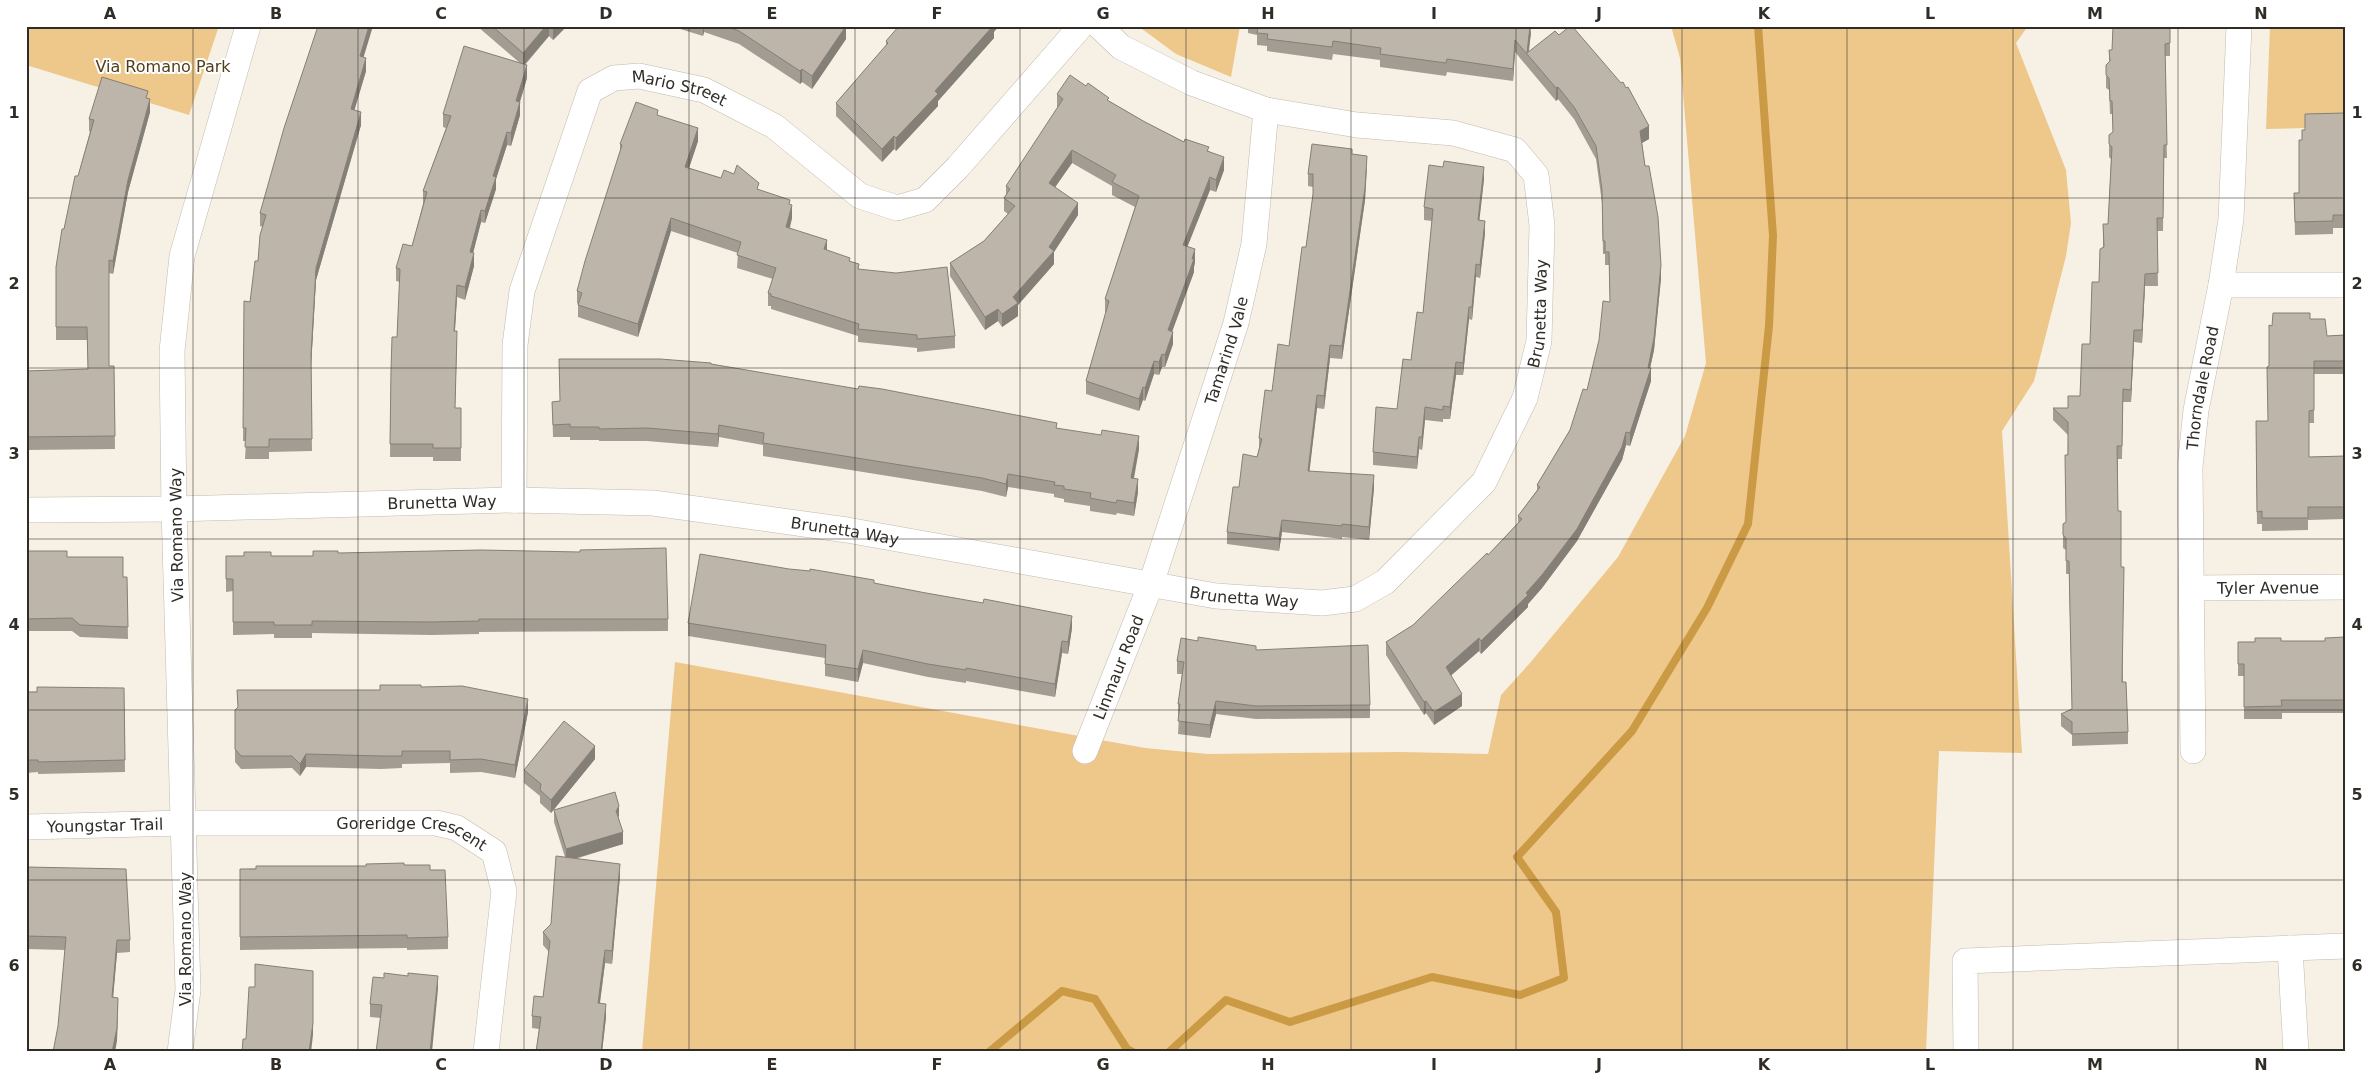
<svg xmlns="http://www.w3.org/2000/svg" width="2371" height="1078" viewBox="0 0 2371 1078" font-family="'DejaVu Sans',sans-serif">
<rect width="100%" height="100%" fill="#f7f0e4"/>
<g fill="#eec78a">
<path d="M26,26H219L189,115L26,65Z"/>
<path d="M1138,26H1240L1231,77L1176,54Z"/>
<path d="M1671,26H2028L2016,43L2066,170L2071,223L2066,256L2034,381L2002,431L2022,753L1939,751L1926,1052H642L675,662L1145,748L1208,754L1401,752L1488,754L1501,695L1530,663L1618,557L1685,436L1706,363L1680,58Z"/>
<path d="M2270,26H2345V127L2266,129Z"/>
</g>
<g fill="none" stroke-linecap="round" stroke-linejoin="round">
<g stroke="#cb9a45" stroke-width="8">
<path d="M989,1052L1062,991L1095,999L1127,1049L1133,1052"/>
<path d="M1169,1052L1226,1000L1290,1022L1432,977L1520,995L1564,978L1556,912L1517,857L1632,731L1707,608L1748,524L1769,326L1773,236L1758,26"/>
</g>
<defs>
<g id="minor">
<path d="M2221,285H2345"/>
<path id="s1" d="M514,500L515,345L522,291L590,91L614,78L639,76L704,90L774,126L860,196L897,208L925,200L958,167L1081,26"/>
<path id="s2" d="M26,510L174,509L514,500L653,503L847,530L1216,596L1322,603L1355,599L1385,582L1484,482L1525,398L1539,341L1542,225L1536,175L1515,150L1453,133L1357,125L1266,110L1192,83L1121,47L1099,26"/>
<path id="s3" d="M2192,588L2345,587"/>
<path id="s4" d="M1085,751L1151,584L1236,323L1254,244L1266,110"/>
<path id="s5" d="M2193,751L2190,467L2196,410L2221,285L2231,219L2239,26"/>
<path id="s6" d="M26,827L184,823H436L457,828L494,852L504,891L486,1052"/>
<path d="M2290,948L2296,1052"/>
<path d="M180,1052L188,990L174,509L172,351L182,256L248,26"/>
<path d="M1966,1052L1965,961L2345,946"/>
</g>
</defs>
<use href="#minor" stroke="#c2baaf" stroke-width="26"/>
<use href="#minor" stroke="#fff" stroke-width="25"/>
</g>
<g fill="#a39c92">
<path d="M477,26H567L553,40L549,36L525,65L527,78L520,102V115L511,146L507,145L496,179V189L485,223L481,222L473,253L474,266L465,300L457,297L455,331L457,344L455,408H461V461H433V457H390L391,371L397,337L400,282L396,281V268L412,246L423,204V191L446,128L443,127V114L520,63Z"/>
<path d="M677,26H846V39L812,89L802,82L800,84L739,44L704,32L703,36L677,28Z"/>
<path d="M1248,26H1531L1529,52L1649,139L1642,143L1661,278L1654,350L1650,368L1651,381L1630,446L1626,445L1622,460L1577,541L1542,588L1528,604V607L1481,654L1479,651L1451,675L1462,706L1434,725L1426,713L1424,715L1386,655V642L1413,625L1488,555L1518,523V516L1537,490V485L1570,430L1587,390L1610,302L1609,265H1605V254H1603L1602,203L1596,159L1574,119L1558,99L1556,101L1515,52L1513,81L1447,72L1446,76L1380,67V60L1333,54L1332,60L1267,51V46L1257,45V35L1248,33Z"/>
<path d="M2170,26V56H2165L2167,158H2164L2163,231H2157L2158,286H2145L2142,343L2134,342L2131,402H2123L2122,459H2118V511L2121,567L2123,682L2128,732V744L2072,746V735L2061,726V714L2072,709L2069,574H2066V550L2063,548V524L2066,522L2068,435L2053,420V408H2068L2080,396L2090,344L2099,282L2103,247V224H2108L2111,159L2109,157V135L2113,132L2112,114H2110L2109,90L2106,88V65L2109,62V50H2112Z"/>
<path d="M994,32V38L938,101V106L896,151L894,149L882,162L836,116V103L886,46V41Z"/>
<path d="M363,57L366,71L354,110L361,125L316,280L311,366L312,451L269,452V459H245L246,441H243L244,301L250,302L258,261L263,227L260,226V213Z"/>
<path d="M1057,94L1109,101L1145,122L1184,142L1209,151L1224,170L1216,192L1210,190L1187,246L1195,262L1194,267V272L1172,331L1173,344L1165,367H1162L1159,375L1154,374L1145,401L1143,400L1139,411L1086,394V381L1106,312H1105V299L1135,207L1112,195V186L1072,163L1055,187L1078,215L1054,252V264L1018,305V316L1002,327L998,321L985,330L950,276V263L984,241L1008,214L1004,211V198L1006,195V186L1058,108L1057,107Z"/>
<path d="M148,99L150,112L128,192L113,274L109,273V366H114L115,449L26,450V371L88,369L87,340H56V267L64,229L78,176L90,132L89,131V119Z"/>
<path d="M2345,113V228H2333V234L2295,235L2294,193H2299L2302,140L2305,130Z"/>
<path d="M658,116L698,141L689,168L759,190L790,205L792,218L790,228L827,250L850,261L859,269L955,336V348L917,352V348L858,342V336L771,309V306H768V293L773,279L737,268L738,253L671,231L638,337L578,317V304L577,303V291L620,152V144Z"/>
<path d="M1352,155L1367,169L1365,200L1342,359L1330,358L1324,409L1317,408L1309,471L1374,488L1369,540L1342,537V539L1282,532L1279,551L1227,544V532L1239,487L1257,457L1259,448V438L1272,391L1289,346L1306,247L1313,194V187L1308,186V174Z"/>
<path d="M1484,179L1479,220L1485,233L1480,278L1476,277L1472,320L1469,319L1463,375H1456L1450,419H1443V422L1425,420L1422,450L1419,449L1417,469L1373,465V452L1397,409L1411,360L1423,313L1432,221L1424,220V207Z"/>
<path d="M2310,319L2327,336L2345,335V374H2314V423H2309V457L2345,456V519L2308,520V530L2262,531V524H2257L2256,421H2268L2269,366L2272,326Z"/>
<path d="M711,364L1057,428L1139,449L1134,479L1138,492L1134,516L1117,513L1116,515L1090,511V506L1064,502V499L1054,497V494L1008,487L1006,497L982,491L763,456V445L719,437L718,447L647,441H599V440H570V437H553L552,402L560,401Z"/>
<path d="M26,551L67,557L123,577H127L128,639L80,637L72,631H26Z"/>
<path d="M226,556H313L668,619V631L479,632V634L431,635L312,633V638H274V634L233,635V591L226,592Z"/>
<path d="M874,583L1072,628L1068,654L1062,653L1055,697L966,681V683L928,677L863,663L858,682L825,676V658L688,636V623Z"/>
<path d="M2345,637V713H2282V719H2244V676H2238V642L2325,641Z"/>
<path d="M1256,650L1370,705V718L1256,719L1216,714L1210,738L1178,734L1179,717L1178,716V704L1182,674H1177V661Z"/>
<path d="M421,687L528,712L515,778L481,772L450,773V763L402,764V768L381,769L306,767L300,776L292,768L241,769L235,762V710L238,708L237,690H380Z"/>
<path d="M124,688L125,772L38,774V772L26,773V692Z"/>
<path d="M595,759L551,813L540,803V796L524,783V770Z"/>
<path d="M554,810L619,819L623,844L575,859L620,876L612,964L605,963L600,1003L606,1017L602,1052H536L539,1029L532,1028V1016L543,997L549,952L543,945V932L551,924L565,857L554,822Z"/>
<path d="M404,865L430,870L448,937V949L407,950V948L240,950V869Z"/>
<path d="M26,867L130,940V952L117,953L113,997L118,1010L117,1041L58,1026L65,950L26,949Z"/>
<path d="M438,989L381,1018L370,1017V1004Z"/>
</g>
<g fill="#847f77">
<path d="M369,26H373L360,69V56Z"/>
<path d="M546,26H549V36L523,66V53Z"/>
<path d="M554,26H567L553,40V28Z"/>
<path d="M703,26H704V32L703,36Z"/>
<path d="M846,26V39L812,89V76Z"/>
<path d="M992,26H999L994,32V38L938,101V106L896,151V138L935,91Z"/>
<path d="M1530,26L1531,34L1528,55L1527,54Z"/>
<path d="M1515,40V52L1513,81V69Z"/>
<path d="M366,58V71L351,122V109Z"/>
<path d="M527,65V78L516,114V101Z"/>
<path d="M802,69V82L800,84V71Z"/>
<path d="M1558,87V99L1556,101V88Z"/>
<path d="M150,99V112L128,192L113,274V261L128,180Z"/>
<path d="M520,102V115L511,146V133Z"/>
<path d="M361,112V125L316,280L311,368V355L316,268Z"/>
<path d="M1649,126V139L1640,144V131Z"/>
<path d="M698,128V141L685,180V167Z"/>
<path d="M507,132V145L496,179V189L485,223V211L493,176Z"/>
<path d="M894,136V149L882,162V149Z"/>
<path d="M1072,150V163L1049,196V183Z"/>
<path d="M1367,156L1365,200L1342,359V346Z"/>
<path d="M1224,157V170L1216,192V180Z"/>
<path d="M1484,167V179L1478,233V220Z"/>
<path d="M1210,177V190L1183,258V245Z"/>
<path d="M1078,203V215L1054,252V264L1018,305V316L1002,327V314L1049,247Z"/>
<path d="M792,205V218L786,239V227Z"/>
<path d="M481,210V222L470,265V252Z"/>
<path d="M671,218V231L638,337V324Z"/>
<path d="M1485,221V233L1480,278V265Z"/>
<path d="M827,240V253L824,249Z"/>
<path d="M1195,249V262L1194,267V272L1168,343V330Z"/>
<path d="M474,253V266L465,300V287Z"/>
<path d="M1476,264V277L1472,320V307Z"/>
<path d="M1661,265V278L1654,350L1649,373L1651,368V381L1630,446V433L1648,368Z"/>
<path d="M2145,274V286L2142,343V330Z"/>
<path d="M457,285V297L454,344V331Z"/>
<path d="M1469,307V319L1463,375V363Z"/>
<path d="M998,309V321L985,330V317Z"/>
<path d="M2134,330V342L2131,402V390Z"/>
<path d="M1173,332V344L1165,367V355Z"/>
<path d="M1330,345V358L1324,409V396Z"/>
<path d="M1162,354V367L1159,375V362Z"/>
<path d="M1154,361V374L1145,401V388Z"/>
<path d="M1456,362V375L1450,419V407Z"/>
<path d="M1143,387V400L1139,411V399Z"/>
<path d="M1317,395V408L1308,484V471Z"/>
<path d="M1425,407V420L1422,450V437Z"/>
<path d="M719,425V437L718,447V434Z"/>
<path d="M1626,432V445L1622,460L1577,541L1542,588L1528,604V607L1481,654V641Z"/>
<path d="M1139,436V449L1131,491V478Z"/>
<path d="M1419,437V449L1417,469V457Z"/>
<path d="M1008,474V487L1006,497V484Z"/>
<path d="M1374,475V488L1369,540V527Z"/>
<path d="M1138,479V492L1134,516V503Z"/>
<path d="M1282,520V532L1279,551V538Z"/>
<path d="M1072,616V628L1068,654V642Z"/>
<path d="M1479,638V651L1446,680V667Z"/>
<path d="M1062,641V653L1055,697V684Z"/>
<path d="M863,650V663L858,682V669Z"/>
<path d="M1462,694V706L1434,725V712Z"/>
<path d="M528,699V712L515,778V765Z"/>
<path d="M1216,701V714L1210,738V725Z"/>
<path d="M1426,701V713L1424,715V702Z"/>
<path d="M595,746V759L551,813V800Z"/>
<path d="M306,754V767L300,776V764Z"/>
<path d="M619,806V818L616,811Z"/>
<path d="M623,832V844L566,861V849Z"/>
<path d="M620,864V876L612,964V951Z"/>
<path d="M117,940V953L112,1010V997Z"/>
<path d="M605,950V963L598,1016V1003Z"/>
<path d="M438,976V989L432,1052H430Z"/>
<path d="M313,983V1035L311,1052H309Z"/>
<path d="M118,998L117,1041L115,1052H112Z"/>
<path d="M606,1004V1017L602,1052H601Z"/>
</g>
<g fill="#bdb5aa" stroke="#847f77">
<path d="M318,26H369L360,56L366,58L351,109L361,112L316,268L311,355L312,439H269V447H245L246,428H243L244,301L250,302L255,261H258L260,235L266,215L260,213L284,128Z"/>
<path d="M492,26H546L523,53Z"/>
<path d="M725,26H846L812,76L802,69L800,71L739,31Z"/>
<path d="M899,26H993L935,91L938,94L896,138L894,136L882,149L836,103L888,43L886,41Z"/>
<path d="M1258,26H1530L1527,53L1555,31L1559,35L1570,26H1572L1621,83L1623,82L1626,88L1628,87L1649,126L1640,131L1645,166H1649L1658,217L1661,265L1654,338L1648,368H1651L1630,433L1626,432L1622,447L1577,529L1542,575L1526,593L1528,595L1481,641L1479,638L1446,667L1462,694L1434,712L1426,701L1424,702L1386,642L1413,625L1487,553L1488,555L1522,519L1518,516L1540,487L1537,485L1570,430L1583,389L1587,390L1599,340L1603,301L1610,302L1609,252H1605V241H1603L1602,190L1596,146L1574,107L1558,87L1556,88L1515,40L1513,69L1447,59L1446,63L1380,54L1381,48L1333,41L1332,47L1267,39L1268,34L1257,33Z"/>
<path d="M2113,26H2170V43L2165,44L2167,145H2164L2163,218H2157L2158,273L2145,274L2142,330H2134L2131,390L2123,389L2122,446H2117L2118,511H2121V567H2124L2122,682H2126L2128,732L2072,734V722L2061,714L2072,709L2069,561H2066V538L2063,535V524L2066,522L2065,455H2068V422L2053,408H2068V396H2080L2082,344H2090L2092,282H2099L2100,249L2104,247L2103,224H2108L2112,147L2109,144V135L2113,132L2112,101H2110L2109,78L2106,75V65L2110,61L2109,50H2112Z"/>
<path d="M464,46L527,65L516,101L520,102L511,133L507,132L493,176L496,177L485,211L481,210L470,252L474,253L465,287L457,285L454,331H457L455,408H461V448H433V444H390L391,371L392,337H397L400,269L396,268L403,244L412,246L427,192L423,191L451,116L443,114Z"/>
<path d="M1070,75L1086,86L1088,83L1109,98L1107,100L1145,122L1184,142L1185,139L1209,147L1207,151L1224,157L1216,180L1210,177L1183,245L1195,249L1192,259H1194L1168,330L1173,332L1165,355L1162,354L1159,362L1154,361L1145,388L1143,387L1139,399L1086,381L1109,301L1105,299L1139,196L1112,182L1116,175L1072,150L1049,183L1078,203L1049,247L1054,251L1013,297L1018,303L1002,314L998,309L985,317L950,263L984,241L1015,206L1004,198L1010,189L1006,186L1063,99L1057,94Z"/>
<path d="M102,77L148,91L146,98L150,99L128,180L113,261L109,260V366H114L115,436L26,437V371L88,369L87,327H56V267L62,229H64L75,176H78L94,120L89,119Z"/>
<path d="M636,102L658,110L657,115L698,128L685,167L721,178L724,170L734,174L737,165L759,183L757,189L790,200L789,204L792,205L786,227L827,240L824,249L850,258L849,261L859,264L858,269L896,273L947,267L955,336L917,339V335L858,329L859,324L771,296V294L768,293L776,268L737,255L741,242L671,218L638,324L578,305L582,293L577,291L585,261L622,145L620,144Z"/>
<path d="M2345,113V215H2333V221L2295,222L2294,193H2299V140H2302V130H2305V114Z"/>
<path d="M1312,144L1352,149V154L1367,156L1365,188L1342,346L1330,345L1324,396L1317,395L1308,471L1374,475L1369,527L1342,524V526L1282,520L1279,538L1227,532L1233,487H1239L1243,454L1257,457L1262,439L1259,438L1265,390L1272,391L1278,344L1289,346L1302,247H1306L1313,194V174H1308Z"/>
<path d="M1444,161L1484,167L1478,220L1485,221L1480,265L1476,264L1472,307H1469L1463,363L1456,362L1450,407L1443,406V410L1425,407L1422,437H1419L1417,457L1373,452L1376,407L1397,409L1403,359L1411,360L1417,312L1423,313L1433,209L1424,207L1429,165L1443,167Z"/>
<path d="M2273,313H2310V319H2325L2327,336L2345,335V361H2314V410L2309,411V457L2345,456V507H2308V518H2262V511L2257,512L2256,421H2268L2267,367L2269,366V325L2272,326Z"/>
<path d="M559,359H660L711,363V364L858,389L859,386L882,389L1057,423L1056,428L1101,435L1102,430L1139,436L1131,478L1138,479L1134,503L1117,500L1116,503L1090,498L1091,493L1064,489V486L1054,485L1055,482L1008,474L1006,484L982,478L763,443L764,433L719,425L718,434L647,428L599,429V427H570V424L553,425L552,402L560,401Z"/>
<path d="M666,548L668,619H479V621L431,622L312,621V625H274V622H233V579H226V556H244V552H271V556H313V551H338V553L481,550L580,552V550Z"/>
<path d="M26,551H67V557H123V577H127L128,627L80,625L72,618L26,619Z"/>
<path d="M700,554L789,569L810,571V569L874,580V583L926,593L983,603L984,599L1072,616L1068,642L1062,641L1055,684L966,668V670L928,664L863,650L858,669L825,664L826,645L688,623Z"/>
<path d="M1198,637L1256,646V650L1368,645L1370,705L1256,706L1216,701L1210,725L1178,721L1180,704H1178L1184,662L1177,661L1181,638L1198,641Z"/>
<path d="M2345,637V700H2281L2282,706L2244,707V664H2238V642H2255V638H2281V641H2325V638Z"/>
<path d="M380,685H421V687L462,686L528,699L515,765L481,759L450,760V751H402V756H381L306,754L300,764L292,756H241L235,749V710L238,707L237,690H380Z"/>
<path d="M37,687L124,688L125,760L38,762V760H26V692H37Z"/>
<path d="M564,721L595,746L551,800L540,790L541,784L524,770Z"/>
<path d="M615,792L619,806L616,811L623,832L566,849L554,810Z"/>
<path d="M556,856L620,864L612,951L605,950L598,1003L606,1004L601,1052H536L541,1017L532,1016L534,996L543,997L550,941L543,932L551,924Z"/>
<path d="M404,863V865H430V870H445L448,937L407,938V935L240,937V869H256V866H366V864Z"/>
<path d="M26,867L126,869L130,940H117L112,997L118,998L117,1028L112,1052H53L58,1026L66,937L26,936Z"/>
<path d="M255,964L313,971V1023L309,1052H242L243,1039H246L249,987H255Z"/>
<path d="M384,973L408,976V973L438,976L430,1052H376L382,1005L370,1004L373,977L384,978Z"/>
</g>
<path fill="none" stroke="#302d28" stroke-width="1" stroke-opacity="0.55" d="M193,26V1052M358,26V1052M524,26V1052M689,26V1052M855,26V1052M1020,26V1052M1186,26V1052M1351,26V1052M1516,26V1052M1682,26V1052M1847,26V1052M2013,26V1052M2178,26V1052M26,198H2345M26,368H2345M26,539H2345M26,710H2345M26,880H2345"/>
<g text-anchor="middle" stroke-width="4" stroke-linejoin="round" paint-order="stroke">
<g font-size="16" fill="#523d19" stroke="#fff">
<text x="163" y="72">Via Romano Park</text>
</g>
<g font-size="16" fill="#302d28" stroke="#fff">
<text dy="6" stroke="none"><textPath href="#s1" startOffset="515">Mario Street</textPath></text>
<text dy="6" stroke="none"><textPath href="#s2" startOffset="1692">Brunetta Way</textPath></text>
<text dy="6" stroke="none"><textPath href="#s4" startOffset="425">Tamarind Vale</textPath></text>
<text dy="6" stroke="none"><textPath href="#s5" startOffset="364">Thorndale Road</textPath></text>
<text dy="6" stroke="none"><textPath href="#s2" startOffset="416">Brunetta Way</textPath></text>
<text dy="6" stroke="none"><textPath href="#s2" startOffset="821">Brunetta Way</textPath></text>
<text transform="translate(176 535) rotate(-91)" y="6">Via Romano Way</text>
<text dy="6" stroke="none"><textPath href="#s3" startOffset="76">Tyler Avenue</textPath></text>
<text dy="6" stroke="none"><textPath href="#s2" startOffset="1226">Brunetta Way</textPath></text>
<text dy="6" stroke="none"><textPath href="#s4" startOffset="90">Linmaur Road</textPath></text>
<text dy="6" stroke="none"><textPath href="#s6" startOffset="79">Youngstar Trail</textPath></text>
<text dy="6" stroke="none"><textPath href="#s6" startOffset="388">Goreridge Crescent</textPath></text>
<text transform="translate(185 939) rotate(-90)" y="6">Via Romano Way</text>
</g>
</g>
<rect width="2371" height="1078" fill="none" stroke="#ffffff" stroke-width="55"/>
<rect x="28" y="28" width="2316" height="1022" fill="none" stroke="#302d28" stroke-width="2"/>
<g font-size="16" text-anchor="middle" font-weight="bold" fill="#302d28">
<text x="110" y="19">A</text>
<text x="276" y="19">B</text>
<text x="441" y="19">C</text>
<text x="606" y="19">D</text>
<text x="772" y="19">E</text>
<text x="937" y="19">F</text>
<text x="1103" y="19">G</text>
<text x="1268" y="19">H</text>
<text x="1434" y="19">I</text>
<text x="1599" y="19">J</text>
<text x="1764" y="19">K</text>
<text x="1930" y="19">L</text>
<text x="2095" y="19">M</text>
<text x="2261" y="19">N</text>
<text x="14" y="118">1</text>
<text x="2357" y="118">1</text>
<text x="14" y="289">2</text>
<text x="2357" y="289">2</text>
<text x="14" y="459">3</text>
<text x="2357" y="459">3</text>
<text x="14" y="630">4</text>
<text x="2357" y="630">4</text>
<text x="14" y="800">5</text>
<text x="2357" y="800">5</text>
<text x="14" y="971">6</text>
<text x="2357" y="971">6</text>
<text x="110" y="1070">A</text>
<text x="276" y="1070">B</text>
<text x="441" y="1070">C</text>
<text x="606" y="1070">D</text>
<text x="772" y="1070">E</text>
<text x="937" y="1070">F</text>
<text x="1103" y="1070">G</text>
<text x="1268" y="1070">H</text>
<text x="1434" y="1070">I</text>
<text x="1599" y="1070">J</text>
<text x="1764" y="1070">K</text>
<text x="1930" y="1070">L</text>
<text x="2095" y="1070">M</text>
<text x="2261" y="1070">N</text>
</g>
</svg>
